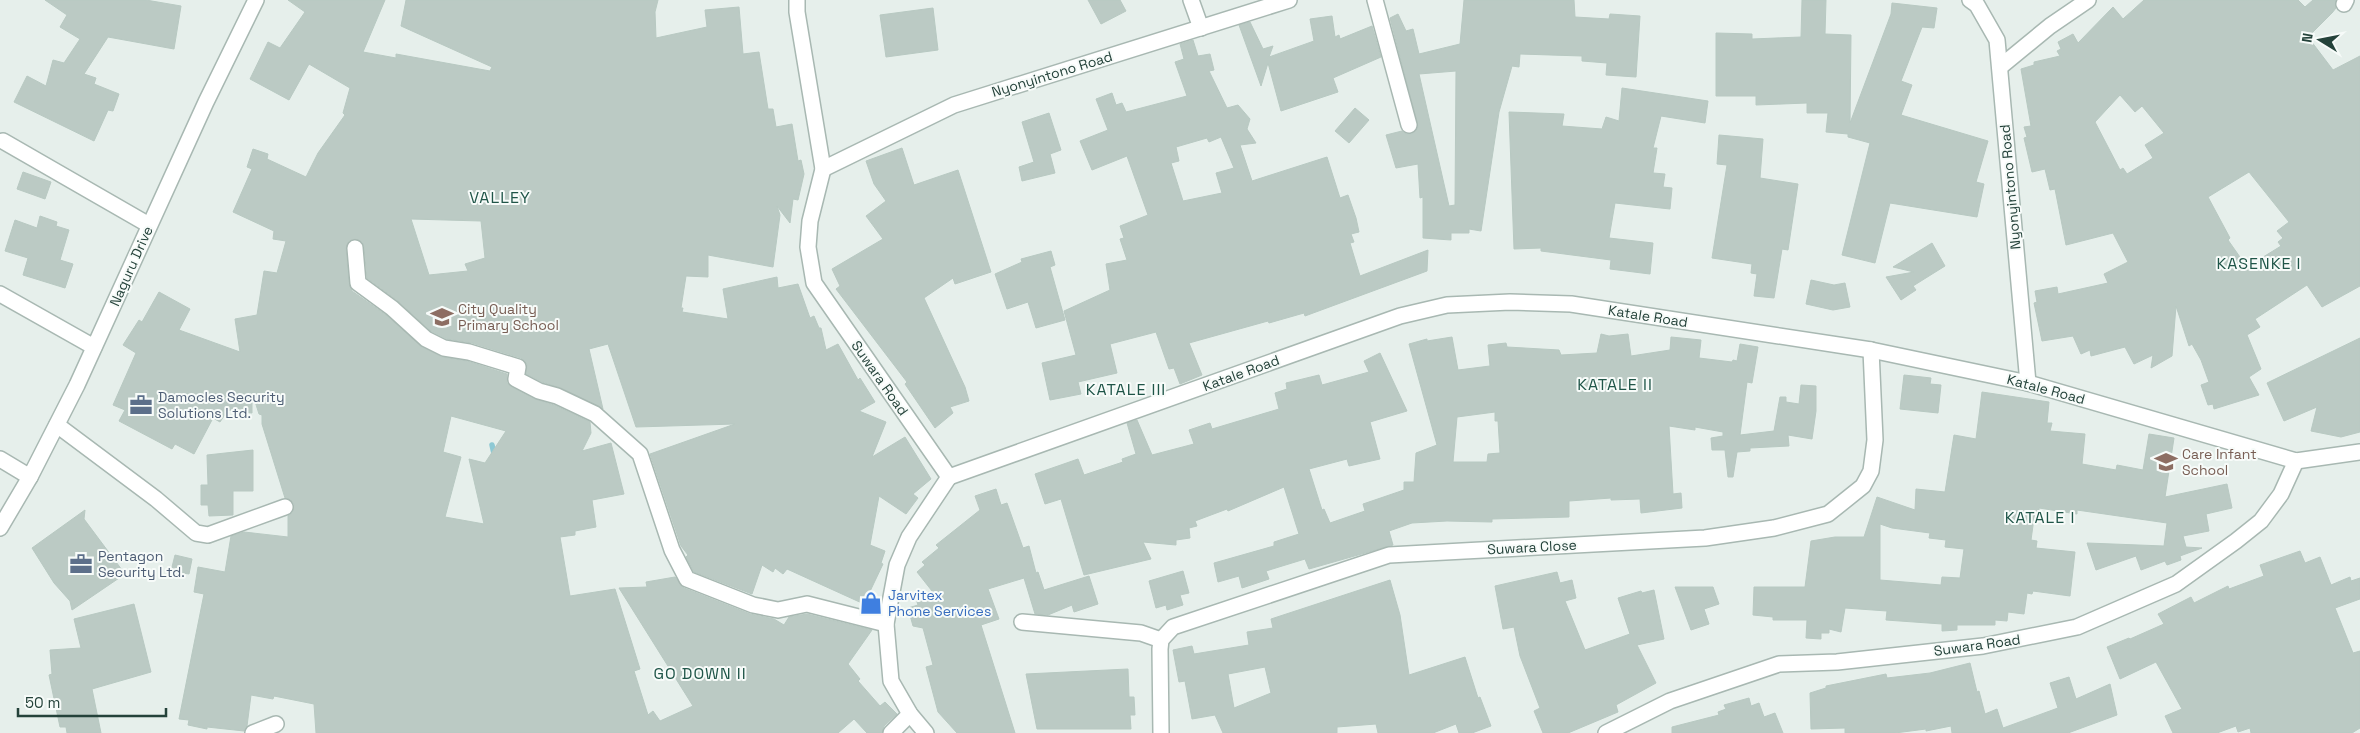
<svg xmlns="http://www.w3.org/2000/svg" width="2360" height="733" viewBox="0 0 2360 733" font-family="'Space Grotesk',sans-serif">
<rect width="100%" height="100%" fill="#e6efeb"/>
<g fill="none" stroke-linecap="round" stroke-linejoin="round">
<path stroke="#8ec9d4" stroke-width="5.5" d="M492,445L495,458"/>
</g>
<g fill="#bbcac4" stroke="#b8c9c2" fill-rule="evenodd">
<path d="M45,0H146L181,6L174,49L108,37L84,74L96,78L94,84L119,94L113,111L108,110L94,141L14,102L27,76L46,86L53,60L64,63L80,39L60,27L67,15Z"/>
<path d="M288,0H385L363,52L396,58V54L490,71L492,67L401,26L406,0H658L655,12L656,38L707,27L705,10L739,7L743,54L759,52L768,109H773L776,127L792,124L798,161L801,160L804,174L798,200L793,199L790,223L777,206L780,215L773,267L708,255V277L686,276L681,308H683L682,312L728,319L723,289L777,277L778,288L798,284L810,318L814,316L819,328H821L826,350L838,344L858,380L860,378L875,402L859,411L886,422L872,457L905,437L931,479L913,494L918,498L906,514L879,496L870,545L885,551L881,563L883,564L864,604L787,569L783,574L775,568L773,572L762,565L752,594L694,572L686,557L688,555L681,546L650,454L735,424L636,427L608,344L589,349L603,409L561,388L542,382L526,374L527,364L521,358L472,343L447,339L431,331L398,301L367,278L364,247L362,242L355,239L349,241L346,248L349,284L352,291L386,315L422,347L442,357L467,361L507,374V383L512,387L535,399L554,405L590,422L591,433L582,451L611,443L624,494L592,500L596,527L575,531V535L560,537L570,596L615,589L640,669L634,671L648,715L653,711L660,721L693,706L619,588L647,587L646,582L675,577L684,588L750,614L774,619L784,625L789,617L807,614L872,630L848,664L860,679L858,681L880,706L885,702L897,714L884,726L882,733H867L854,719L838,733H316L314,704L274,696L273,699L251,695L247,726L244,731L207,727V729L188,725L189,720L179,719L204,594L194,592L198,567L225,572L231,536L244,532L288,537V516L292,513L294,504L291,500L285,498L262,424V415L259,414L252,392V413L228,410L220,422L213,418L194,454L175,444L172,449L119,421L125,410L113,405L136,353L123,345L139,320L142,322L159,292L190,309L179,330L240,352L235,319L257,315L264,271L277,273L286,241L273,239L274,231L233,212L252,169L247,167L253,149L268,154L267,159L306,177L318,153L345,115L343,113L350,88L309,64L289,100L250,79L268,42L280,48L305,12ZM411,219L481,221L485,258L465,264L468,271L429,275ZM451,416L506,431L485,463L469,459L484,524L445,517L461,457L443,452Z"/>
<path d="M1088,0H1120L1126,11L1101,24Z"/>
<path d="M1464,0H1574L1575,17L1609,19L1610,14L1640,16L1636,77L1606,75L1607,63L1582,61V56L1520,54L1519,67L1512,66L1499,112L1481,231L1469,229V233H1451V240L1423,238V197L1420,198L1418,164L1396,168L1386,135L1402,131L1406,134H1412L1418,127L1390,18L1398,14L1406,31L1413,29L1419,54L1460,44ZM1456,71L1455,205L1449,206L1419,74Z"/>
<path d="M1802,0H1826L1825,34L1851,35L1850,123L1891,14L1892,3L1937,8L1934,28L1922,27L1901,81L1912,85L1901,115L1988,141L1976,182L1984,184L1977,217L1890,203L1875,263L1842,255L1870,143L1848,137V134L1826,132L1828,113H1807V103L1756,105V96H1716V33L1752,34V39L1801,37Z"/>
<path d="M2144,0H2298L2305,7L2313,0H2336V8L2332,13L2308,37L2333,70L2360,56V286L2322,307L2307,285L2255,319L2260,327L2247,335L2261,369L2249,377L2259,395L2214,409L2213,404L2208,405L2201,385L2209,382L2201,360L2192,344L2189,346L2176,306L2172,356L2151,368L2153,355L2134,364L2125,347L2091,356L2090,350L2081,354L2073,336L2042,341L2034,303L2037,302L2035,291L2057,287L2058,294L2108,283L2104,274L2128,262L2113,233L2066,245L2055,189L2050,190L2045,169L2032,172L2024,138L2027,137L2024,127L2031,126L2021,69L2034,65V62L2060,56L2057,51L2061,49L2058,42L2073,34L2078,43L2113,7L2123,19ZM2120,95L2135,112L2142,106L2164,133L2145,145L2153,158L2127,174L2123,168L2120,170L2095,122ZM2249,172L2289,222L2277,231L2283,238L2278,242L2281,246L2247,267L2228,240L2230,238L2208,197Z"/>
<path d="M933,8L938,50L886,57L880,15Z"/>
<path d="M1332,16L1335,37L1339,35L1340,39L1372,26L1381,57L1333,78L1338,92L1281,111L1268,63L1261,86L1239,25L1250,22L1263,49L1273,46L1269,57L1314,41L1310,19Z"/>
<path d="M1193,40L1198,56L1210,54L1214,70L1209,71L1227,108L1238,105L1250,119L1247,129L1256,143L1240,145L1252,181L1327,157L1340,198L1348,195L1356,218L1359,232L1351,234L1354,242L1350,243L1360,276L1428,250L1427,271L1305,316L1304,313L1269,323L1268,321L1189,343L1202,375L1180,384L1174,368L1169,369L1156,332L1110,344L1117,373L1078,382L1081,394L1050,400L1042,363L1076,355L1064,311L1110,290L1106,264L1127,260L1120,239L1124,238L1120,226L1148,215L1127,156L1092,170L1080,141L1108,130L1096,99L1112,93L1116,105L1122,103L1126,112L1187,96L1175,62L1184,59L1180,44ZM1221,137L1234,168L1216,173L1222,193L1183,201L1171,163L1179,161L1176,147L1207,138L1209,142Z"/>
<path d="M1622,88L1708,101L1705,123L1661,116L1653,148H1657L1653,173L1665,174L1663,187L1672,188L1670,209L1615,203L1609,238L1653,243L1650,274L1610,269L1611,260L1541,251V248L1514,249L1509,112L1564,114L1562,126L1602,129L1606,117L1619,121Z"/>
<path d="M1355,108L1369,120L1349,143L1335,131Z"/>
<path d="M1049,113L1061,150L1050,154L1055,173L1022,181L1019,167L1034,162L1022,122Z"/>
<path d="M1719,135L1763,139L1760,178L1798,184L1788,250L1782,249L1774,298L1754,296L1757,274L1751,273L1752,264L1712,258L1727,165L1717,164Z"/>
<path d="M902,148L914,185L958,170L991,272L955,284L953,278L924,298L965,387L969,401L950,407L953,413L935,428L905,384L907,382L836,289L840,286L832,269L883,239L866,216L886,201L874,184L866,161Z"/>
<path d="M23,172L51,182L45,199L17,189Z"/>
<path d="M40,216L57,222L56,226L69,230L60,260L73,264L65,288L23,275L28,258L5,251L15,220L37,228Z"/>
<path d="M1932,243L1945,266L1913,286L1916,290L1901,300L1886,277L1914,272L1893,267Z"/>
<path d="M1051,251L1055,265L1050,267L1065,320L1036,328L1028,302L1007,309L995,274L1022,262L1021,259Z"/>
<path d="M1811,280L1834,285L1845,283L1850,307L1833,310L1806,304Z"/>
<path d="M1601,334L1609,336L1628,334L1631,356L1670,350L1671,337L1701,340L1699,358L1732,362L1733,360L1737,361L1740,344L1758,347L1752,383L1747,382L1740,435L1774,431L1780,397H1786V402L1799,404L1801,385L1816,386V411L1812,439L1788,435L1789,446L1750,448V451L1737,452L1733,477H1728L1725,450H1712L1711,438L1723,436V432L1695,427V430L1669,426L1673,494L1681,493L1682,508L1641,513L1640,499L1611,500V498L1569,501V517L1492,519V522L1447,521L1412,523L1389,531L1393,545L1309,569L1305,559L1266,571L1269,579L1242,588L1239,576L1218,582L1214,563L1274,546V542L1299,534L1284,487L1228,511L1227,509L1195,521L1197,526L1189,528L1190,538L1176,540V545L1143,542L1151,559L1084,575L1061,499L1045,504L1035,474L1078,459L1084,475L1123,462L1122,459L1136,454L1127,423L1137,420L1152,455L1194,444L1189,430L1210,423L1212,429L1279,409L1275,393L1287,389L1286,383L1319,375L1322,385L1369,372L1364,361L1380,353L1407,411L1370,422L1380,459L1349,466L1347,459L1309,469L1322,510L1324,509L1330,523L1365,511L1363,504L1404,490V482H1414L1416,453L1437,445L1409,344L1427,339V341L1452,337L1458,370L1490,366L1488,345L1506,343L1507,347L1559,350L1561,355L1597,353ZM1495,412V421H1498L1500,453L1488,454L1487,462H1453L1457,417Z"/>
<path d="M2360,338V432L2341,437L2311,431L2317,407L2284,421L2267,383Z"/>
<path d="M1904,375L1931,378L1930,384L1941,385L1938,413L1900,409Z"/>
<path d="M1982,392L2049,402L2047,423H2052L2050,431L2085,434L2082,464L2116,470L2117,465L2143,470L2149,434L2174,438L2165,497L2227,484L2232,508L2206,514L2209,531L2183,536L2186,547L2202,548L2180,556L2181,560L2167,565L2165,561L2141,570L2136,556L2096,570L2087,543L2164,546L2167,523L2077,510V514L2039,508V512L2035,511L2031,540L2037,541L2036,548L2075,552L2070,596L2033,591L2032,594L2027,593L2024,614L2008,612L2007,621L1995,620V625H1957V630L1942,631V624L1886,620L1887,611L1845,608L1841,632L1829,629V633H1821V639L1806,638L1807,620H1773V617L1753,615L1754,587H1805L1811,541L1835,537H1864L1877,497L1915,510L1916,489L1945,492L1954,435L1976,439ZM1880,524L1892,528L1930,533L1929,538L1946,540L1945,547L1964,549L1960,578L1942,577L1941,585L1880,580Z"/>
<path d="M253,450V491H233V515L209,516L208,505H201V485H208L207,455Z"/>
<path d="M996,489L1001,505L1007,503L1023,548L1029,546L1036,573L1038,572L1044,590L1089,576L1098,604L1074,612L1072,605L1048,615L1035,614L1024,578L988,589L999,619L981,625L1015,733H957L938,712L926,667L933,665L923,628L913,626L908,608L918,605L915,596L932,591L917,572L925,565L922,562L939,548L936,545L980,510L975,496Z"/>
<path d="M85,510L84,519L125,574L72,610L70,601L54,583L32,548Z"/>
<path d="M2300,551L2305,563L2320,557L2331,585L2350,577L2351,581L2360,578V599L2335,608L2353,653L2360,651V728L2352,733H2251L2250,728L2238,732L2236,726L2217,733H2173L2165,716L2182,709L2156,662L2120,679L2107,647L2129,638L2130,639L2164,624L2158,614L2191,597L2194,603L2228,586L2229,589L2264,576L2260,565Z"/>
<path d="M175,555L192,559L189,574L171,571Z"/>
<path d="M1183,571L1189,593L1180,595L1183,605L1167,610L1166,605L1156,608L1149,581Z"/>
<path d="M1557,572L1560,583L1572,580L1576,598L1565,601L1585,650L1630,634L1618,598L1641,591L1642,593L1654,590L1664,639L1637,645L1656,683L1616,705L1618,712L1568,733H1543L1534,711L1540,708L1520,656L1514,627L1503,629L1495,586Z"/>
<path d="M1390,580L1400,615L1409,675L1465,657L1478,698L1480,697L1491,726L1472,733H1459L1456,724L1433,733H1378L1376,724L1337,727V733H1223L1215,715L1192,719L1185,681L1179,682L1173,650L1192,646L1194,654L1249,645L1247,632L1273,628L1271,619ZM1265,667L1271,693L1234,708L1228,674Z"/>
<path d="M1675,587H1713L1719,604L1704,609L1709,624L1691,630Z"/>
<path d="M134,604L151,672L92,689L101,733H67L66,727H60L49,675L52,674L50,650L81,648L74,619Z"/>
<path d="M1970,663L1977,692L1979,691L1985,714L1997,709L2003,728L2058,708L2050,683L2069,677L2076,699L2110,684L2117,715L2068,733H1952L1951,726L1926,731V729L1895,733H1845V728L1811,729L1810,693L1826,688V686L1886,674L1887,678L1930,673Z"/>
<path d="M1128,669L1129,697H1134L1135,715H1130L1131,729H1037L1026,674Z"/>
<path d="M1749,698L1751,706L1759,703L1764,717L1775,713L1783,733H1672V727L1719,715L1718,712L1726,709L1724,705Z"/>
</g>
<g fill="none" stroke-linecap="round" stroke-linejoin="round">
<defs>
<g id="minor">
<path d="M797,0V12L823,169L810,221L808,247L814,283L949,477"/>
<path d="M1191,0L1201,28"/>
<path d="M1375,0L1409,125"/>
<path d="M1970,0L1977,5L1997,40L2028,383"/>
<path d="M2344,4L2346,0"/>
<path d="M2000,67L2050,26L2088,0"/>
<path d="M3,141L149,225"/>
<path d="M823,169L954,105L1289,0"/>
<path d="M355,248L358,283L392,308L426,339L444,348L469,352L518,367L516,379L539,391L557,396L595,414L640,454L672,550L687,579L753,605L778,610L807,604L886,624"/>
<path d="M0,294L94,347"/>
<path d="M57,425L156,499L196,533L208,535L285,507"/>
<path d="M0,459L30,477"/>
<path d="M949,477L1400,316L1447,305L1510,302L1571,304L1871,350L2028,383L2296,461L2360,452"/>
<path d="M0,528L30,477L77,385L206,102L256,0"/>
<path d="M1022,622L1141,633L1161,640"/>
<path d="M253,733L276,724"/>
<path d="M891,733L910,714"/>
<path d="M926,733L910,714L891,681L886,624L897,565L909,537L949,477"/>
<path d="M1161,733L1160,649L1161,640L1173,627L1389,555L1705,538L1774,528L1828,514L1863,486L1871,471L1875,440L1871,350"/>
<path d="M1606,733L1670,701L1779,664L1837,662L1983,646L2077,627L2176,584L2236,541L2261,521L2281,494L2296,461"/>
</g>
</defs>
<use href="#minor" stroke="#a8b8b2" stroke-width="18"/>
<use href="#minor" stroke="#fff" stroke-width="15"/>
</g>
<defs>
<symbol id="school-bare" viewBox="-9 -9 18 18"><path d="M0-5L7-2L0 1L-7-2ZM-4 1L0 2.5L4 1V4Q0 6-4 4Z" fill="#8d6e63" stroke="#f7fbf9" stroke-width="2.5" paint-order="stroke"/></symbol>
<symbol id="office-bare" viewBox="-9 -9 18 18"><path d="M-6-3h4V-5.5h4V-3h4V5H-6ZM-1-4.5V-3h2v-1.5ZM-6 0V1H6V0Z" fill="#5c6f8a" stroke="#f7fbf9" stroke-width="2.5" paint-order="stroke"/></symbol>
<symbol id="shop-bare" viewBox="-9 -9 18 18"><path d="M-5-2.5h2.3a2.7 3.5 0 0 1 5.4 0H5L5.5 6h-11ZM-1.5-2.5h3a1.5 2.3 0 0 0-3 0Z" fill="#3f7fe0" stroke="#f7fbf9" stroke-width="2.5" paint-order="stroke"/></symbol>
</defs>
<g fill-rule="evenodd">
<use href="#school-bare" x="426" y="301" width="32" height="32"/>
<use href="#office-bare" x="125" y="389" width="32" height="32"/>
<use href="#school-bare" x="2150" y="446" width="32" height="32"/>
<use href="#office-bare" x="65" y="548" width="32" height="32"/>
<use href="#shop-bare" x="855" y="587" width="32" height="32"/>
</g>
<g text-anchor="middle" stroke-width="4" stroke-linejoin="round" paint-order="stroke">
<g font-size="14" fill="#24423a" stroke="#f7fbf9">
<text transform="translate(1052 74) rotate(-17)" y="5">Nyonyintono Road</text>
<text transform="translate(2010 187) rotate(-95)" y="5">Nyonyintono Road</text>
<text transform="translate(131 266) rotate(-66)" y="5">Naguru Drive</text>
<text transform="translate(1648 316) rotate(9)" y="5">Katale Road</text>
<text transform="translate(1241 373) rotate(-20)" y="5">Katale Road</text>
<text transform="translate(880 378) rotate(55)" y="5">Suwara Road</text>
<text transform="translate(2046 389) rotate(15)" y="5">Katale Road</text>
<text transform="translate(1532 547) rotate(-3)" y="5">Suwara Close</text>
<text transform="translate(1977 645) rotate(-8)" y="5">Suwara Road</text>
</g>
<g font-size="14" fill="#785e54" stroke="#f7fbf9" text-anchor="start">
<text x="458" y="314">City Quality<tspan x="458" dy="16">Primary School</tspan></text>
<text x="2182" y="459">Care Infant<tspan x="2182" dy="16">School</tspan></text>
</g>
<g font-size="14" fill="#4e5e75" stroke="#f7fbf9" text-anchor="start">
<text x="158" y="402">Damocles Security<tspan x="158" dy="16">Solutions Ltd.</tspan></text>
<text x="98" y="561">Pentagon<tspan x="98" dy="16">Security Ltd.</tspan></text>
</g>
<g font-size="14" fill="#366cbe" stroke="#f7fbf9" text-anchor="start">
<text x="888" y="600">Jarvitex<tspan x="888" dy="16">Phone Services</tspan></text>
</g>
<g font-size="16" letter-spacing="1" fill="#1f5548" stroke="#f7fbf9">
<text x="500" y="203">VALLEY</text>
<text x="2259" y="269">KASENKE I</text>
<text x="1615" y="390">KATALE II</text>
<text x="1126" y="395">KATALE III</text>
<text x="2040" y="523">KATALE I</text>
<text x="700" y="679">GO DOWN II</text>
</g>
</g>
<g transform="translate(2320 40) rotate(280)" stroke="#f7fbf9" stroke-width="4" paint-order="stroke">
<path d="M0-4L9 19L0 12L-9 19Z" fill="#24423a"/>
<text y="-8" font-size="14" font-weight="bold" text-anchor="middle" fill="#24423a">N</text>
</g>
<path d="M18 708v8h148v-8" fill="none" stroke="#24423a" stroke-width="2.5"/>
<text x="25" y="708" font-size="15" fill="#24423a" stroke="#f7fbf9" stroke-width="4" paint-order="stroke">50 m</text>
</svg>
